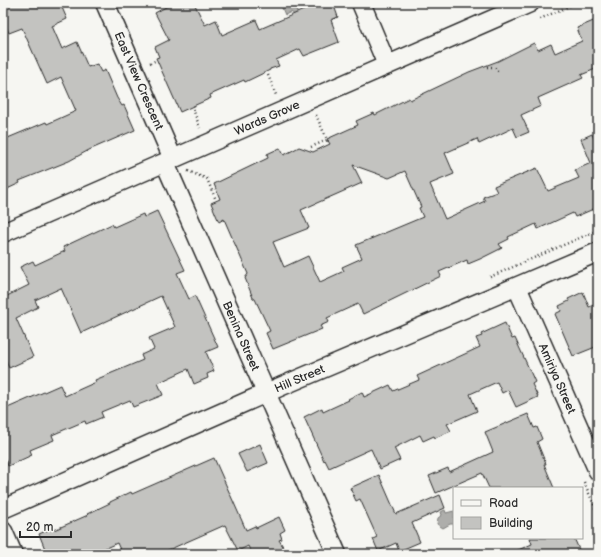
<svg xmlns="http://www.w3.org/2000/svg" width="601" height="557" viewBox="0 0 601 557" font-family="'Balsamiq Sans',sans-serif">
<rect width="100%" height="100%" fill="#f6f6f2"/>
<filter id="ink" filterUnits="userSpaceOnUse"><feTurbulence type="fractalNoise" baseFrequency=".025" numOctaves="2"/><feDisplacementMap in="SourceGraphic" scale="8" xChannelSelector="R" yChannelSelector="G"/><feConvolveMatrix kernelMatrix="1 2 1 2 8 2 1 2 1" color-interpolation-filters="sRGB"/></filter>
<g filter="url(#ink)">
<g fill="#aeaeab" stroke="#7a7a78">
<path d="M280,3H293L298,14L295,15L291,12L285,15Z"/>
<path d="M445,510L446,513L454,511V524H450L443,528L437,524L438,518L442,515L441,512Z"/>
</g>
<g fill="#c3c3c0" stroke="#2b2b2b" fill-rule="evenodd">
<path d="M3,3H60L67,19L52,26L62,49L77,42L88,67L97,64L101,72L105,70L117,98L122,106L124,105L135,130L89,150L69,161L19,181L20,183L3,191V140L46,122L47,124L76,111L61,77L47,84L22,28L9,33L3,20Z"/>
<path d="M173,3H194L205,25L216,20L222,35L256,20L260,29L306,9L304,3H333L338,17L331,20L339,42L304,56L300,49L276,60L279,66L270,69V70L245,82L244,80L210,95L211,98L180,112L156,58L159,57L155,47L169,40L155,13Z"/>
<path d="M598,19V68L581,75L583,78L538,98L541,106L521,115L529,132L517,137L513,128L479,144L477,139L445,153L454,174L430,184L445,219L485,201L483,197L497,192L494,186L537,168L548,191L579,178L575,170L591,163L581,139L592,134L598,147V207L575,217L573,213L538,229L536,224L508,237L509,239L499,244L502,248L480,259L468,264L467,260L439,272L441,276L363,314L358,304L351,307L327,318L329,322L320,326L322,329L273,349L266,333L270,331L255,299L253,298L245,278L248,274L224,219L219,222L211,203L220,199L214,184L268,158L267,154L280,148L284,155L299,147L313,152L330,144L327,139L358,125L356,121L374,113L375,115L409,98L410,100L469,72L498,61L534,43L538,50L551,44L555,53L582,41L577,28ZM353,165L389,178L405,171L421,207L419,208L423,217L356,245L362,258L342,267L344,271L320,282L308,256L284,267L273,242L309,228L301,210L362,183Z"/>
<path d="M157,211L185,270L177,273L189,299L195,296L218,347L206,352L214,371L207,374L208,378L194,384L188,369L158,383L163,395L133,407L130,400L101,412L103,417L86,424L85,421L52,435L54,440L30,450L32,455L8,466L3,454V410L60,385L65,396L96,382L95,380L143,360L141,355L154,349L149,338L175,327L161,296L81,333L61,288L35,300L38,307L16,318L33,357L9,368L3,354V287L7,296L29,285L20,267L33,261L35,265L65,251L63,247L112,224L114,227L143,214L144,217Z"/>
<path d="M583,292L589,307L598,303V346L573,356L555,314L561,311L559,306L569,301L568,299Z"/>
<path d="M505,323L512,339L515,338L535,382L532,384L538,397L516,407L508,390L502,393L497,382L470,394L477,411L447,424L451,431L435,438L434,436L423,441L420,435L394,448L400,460L380,469L371,449L329,468L325,460L324,461L304,417L322,408L323,412L349,400L348,399L362,392L364,397L390,385L393,391L419,380L417,376L480,347L476,338L482,336L481,334Z"/>
<path d="M528,414L534,428L537,427L542,439L537,442L546,464H544L554,488H489L482,473L436,493L429,476L448,468L449,472L493,452L485,432Z"/>
<path d="M260,444L268,463L247,472L238,454Z"/>
<path d="M214,458L246,530L255,526L256,528L279,517L285,530L280,533L282,539L279,540L284,548L272,554H252L248,546L238,551L225,525L166,551L167,554H122L117,543L92,554H47L39,534L53,528L54,530L88,515L87,514L110,503V502L131,492L132,494Z"/>
<path d="M379,475L396,514L440,495L445,508L412,523L420,542L399,551L396,543L378,551L373,539L377,537L360,499L356,501L350,488Z"/>
<path d="M530,538H574L581,554H509L532,544Z"/>
</g>
<g fill="none" stroke-linecap="round" stroke-linejoin="round">
<defs>
<g id="minor">
<path id="s1" d="M105,3L173,159"/>
<path d="M361,3L387,65"/>
<path id="s2" d="M165,163L337,554"/>
<path id="s3" d="M3,233L530,3"/>
<path id="s4" d="M517,287L598,471"/>
<path id="s5" d="M3,509L282,386L598,252"/>
<path d="M3,531L13,554"/>
</g>
</defs>
<use href="#minor" stroke="#2b2b2b" stroke-width="21"/>
<g stroke="#2b2b2b" stroke-width="2.5" stroke-dasharray="1 3" stroke-linecap="butt">
<path d="M340,3L343,10"/>
<path d="M540,19L576,3"/>
<path d="M150,63L157,60"/>
<path d="M487,67H494L499,72"/>
<path d="M268,75L276,95"/>
<path d="M193,109L200,128"/>
<path d="M316,115L329,144"/>
<path d="M311,147L327,140"/>
<path d="M188,171L207,179L216,200"/>
<path d="M490,277L598,230"/>
<path d="M584,482L598,514"/>
</g>
<use href="#minor" stroke="#f6f6f2" stroke-width="18"/>
</g>
</g>
<g text-anchor="middle" stroke-width="3.5" stroke-linejoin="round" paint-order="stroke">
<g font-size="12" fill="#2b2b2b" stroke="#f6f6f2">
<text dy="4" stroke="none"><textPath href="#s1" startOffset="85">East View Crescent</textPath></text>
<text dy="4" stroke="none"><textPath href="#s3" startOffset="288">Wards Grove</textPath></text>
<text dy="4" stroke="none"><textPath href="#s2" startOffset="189">Benina Street</textPath></text>
<text dy="4" stroke="none"><textPath href="#s5" startOffset="324">Hill Street</textPath></text>
<text dy="4" stroke="none"><textPath href="#s4" startOffset="100">Amiriya Street</textPath></text>
</g>
</g>
<rect width="601" height="557" fill="none" stroke="#f6f6f2" stroke-width="16"/>
<rect x="8" y="8" width="585" height="541" fill="none" stroke="#2b2b2b" stroke-width="1.5" filter="url(#ink)"/>
<rect x="453" y="487" width="130" height="52" fill="#f6f6f2" stroke="#a5a5a2"/>
<rect x="461" y="500" width="20" height="6" fill="#f6f6f2" stroke="#a5a5a2"/>
<text x="489" y="507" font-size="12" fill="#2b2b2b">Road</text>
<rect x="461" y="517" width="20" height="12" fill="#c3c3c0" stroke="#a5a5a2"/>
<text x="489" y="527" font-size="12" fill="#2b2b2b">Building</text>
<path d="M20 531v6h51v-6" fill="none" stroke="#2b2b2b" stroke-width="2"/>
<text x="26" y="531" font-size="12" fill="#2b2b2b" stroke="#f6f6f2" stroke-width="3" paint-order="stroke">20 m</text>
</svg>
